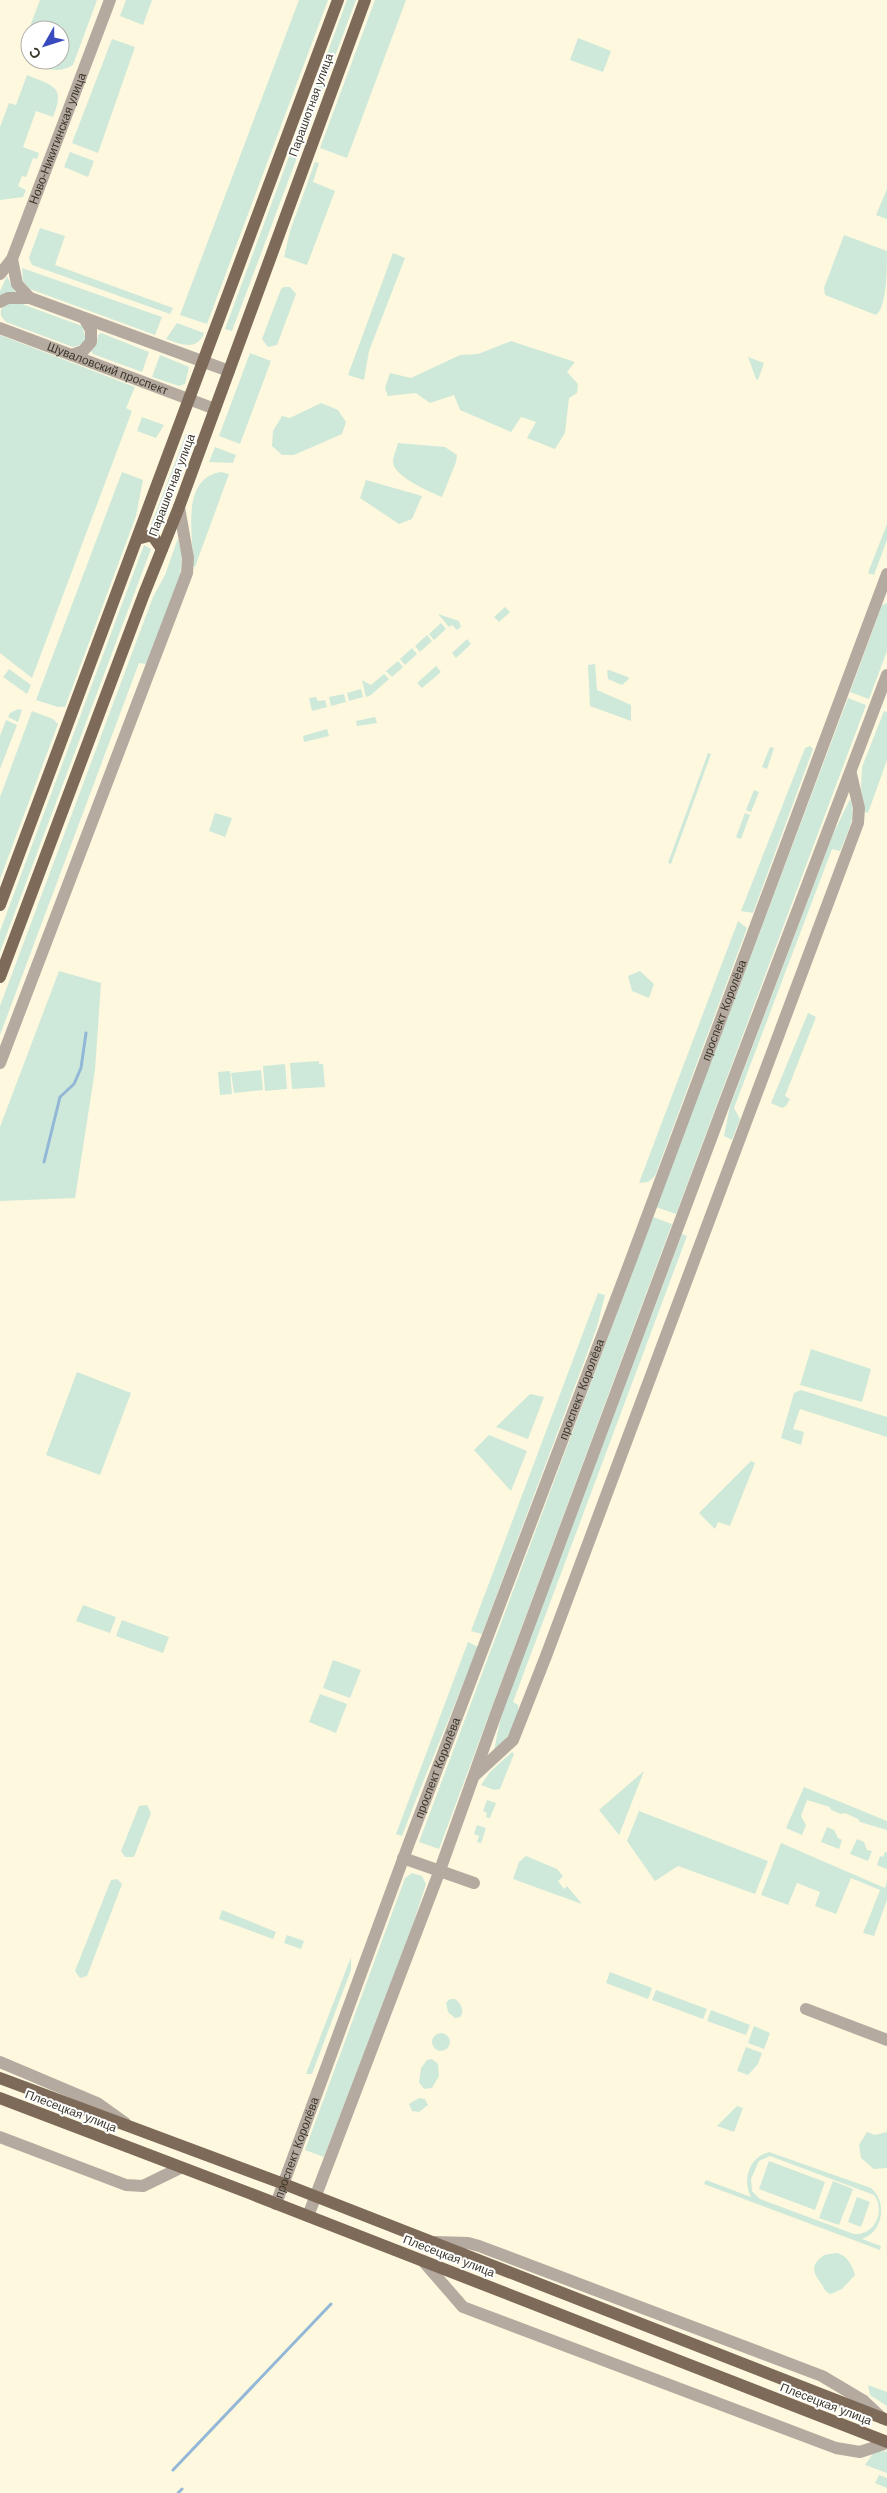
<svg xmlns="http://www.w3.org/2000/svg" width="887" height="2493" viewBox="0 0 887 2493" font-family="Arial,sans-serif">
<rect width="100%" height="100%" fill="#fef8de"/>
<g fill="#cee9d9" fill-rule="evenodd">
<path d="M40,0H97L73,65C57,75 45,68 29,61L30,60H60V30H30V38L26,37Z"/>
<path d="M126,0H152L143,25L120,16Z"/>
<path d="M299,0H328L207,324L180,315Z"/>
<path d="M347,0H356L232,331L225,329Z"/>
<path d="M375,0H406L347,158L320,148Z"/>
<path d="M578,38L611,51L603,72L570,60Z"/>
<path d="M112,39L135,47L98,153L72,143Z"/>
<path d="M27,75C53,86 66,86 53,117L36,111L23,147L39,153L37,159L33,158L26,177L22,176L18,186L26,190L23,197L0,200V127L9,103L16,105Z"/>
<path d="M70,152L94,161L88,177L64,167Z"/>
<path d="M315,162L319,163L313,182L335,191L307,265L284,257L290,231Z"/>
<path d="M887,189V219L876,215Z"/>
<path d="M40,228L65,236L55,265L173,308L170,314L32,265L29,258Z"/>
<path d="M844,235L887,251C887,267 887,307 876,315L825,295L824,288Z"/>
<path d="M393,253L405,258L369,351L364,380L348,375Z"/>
<path d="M22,268L162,317L155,335L30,289L23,281Z"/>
<path d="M7,276L15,292L0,298V291Z"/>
<path d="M284,287H290L296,294L277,345L268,347L262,339L281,289Z"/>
<path d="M14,301L82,326L86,339L83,344L73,347L6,322L1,316C0,305 4,304 14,301Z"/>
<path d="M177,323L204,333C197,352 180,344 166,339Z"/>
<path d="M101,333L149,352L142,372L93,354L91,351L97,343L98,335Z"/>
<path d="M0,335L135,387L126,408L132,411L32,678L0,653Z"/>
<path d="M511,341L575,362L567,372L578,384L577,393L569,398L565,433L555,449L527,438L536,422L521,417L511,432L460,410L454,395L430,403L416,393L388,396L385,388L390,373L411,378L460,355L478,354Z"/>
<path d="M250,353L271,361L240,444L219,436Z"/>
<path d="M160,355L189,367L185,384L179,386L152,377Z"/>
<path d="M748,357L764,363L758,380L756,379Z"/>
<path d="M321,403L338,410L346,422L342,434L294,455H282L272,446L273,431L282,416L290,418Z"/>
<path d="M142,417L164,425L156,438L137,431Z"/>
<path d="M186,434L193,437L159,528L151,525Z"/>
<path d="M398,443L445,447L457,455L456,462L442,497C430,492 393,476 393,462C393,456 397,448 398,443Z"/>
<path d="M215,447L236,455L233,463L209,462Z"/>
<path d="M122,472L143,480L136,516L65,707H58L36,700Z"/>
<path d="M221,472L229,474L195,567L193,566C194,537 179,479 221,472Z"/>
<path d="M366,480L422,496L412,519L399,524L360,498Z"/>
<path d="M887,524V540L874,575L868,573Z"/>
<path d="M178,538L182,555L180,576L146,664L139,663L0,1035V1006L153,597L165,575Z"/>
<path d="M144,545L151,549L0,952V931Z"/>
<path d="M887,603V651L869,699L850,692L882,605Z"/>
<path d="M505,607L510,612L499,622L494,617Z"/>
<path d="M438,614L459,621L461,627L457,630L452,625L449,627Z"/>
<path d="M441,623L446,629L434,640L429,634Z"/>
<path d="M427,635L432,641L420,652L415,646Z"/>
<path d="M467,639L471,644L456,658L452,653Z"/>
<path d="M412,648L417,654L405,665L400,659Z"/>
<path d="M398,661L403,667L392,677L386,671Z"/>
<path d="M595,664L597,690L631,705V721L590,706L588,665Z"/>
<path d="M436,666L441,672L422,688L417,683Z"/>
<path d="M9,669L31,685L27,694L3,677Z"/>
<path d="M609,670L628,677L629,679L622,685L608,679L607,671Z"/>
<path d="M384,674L389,679L371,695L366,697L362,680L371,685Z"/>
<path d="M361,689L363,697L349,701L347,693Z"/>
<path d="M344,694L346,702L331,706L329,697Z"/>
<path d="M316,697L318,701L325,700L327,707L312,711L309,698Z"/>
<path d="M848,698L866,705L676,1214L656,1207Z"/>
<path d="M18,709L22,710L18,722L8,717L10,713Z"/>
<path d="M32,711L53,719L58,724L0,879V797Z"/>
<path d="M884,711L887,712V760L868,813L865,812L861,788L862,767Z"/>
<path d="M375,717L377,723L357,726L356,721Z"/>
<path d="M6,720L17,725L0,769V736Z"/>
<path d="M327,729L329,736L304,742L303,736Z"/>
<path d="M810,746L813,749L753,913L741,911L805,748Z"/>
<path d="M770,747L774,748L767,769L762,767Z"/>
<path d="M708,753L711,754L671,864L668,863Z"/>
<path d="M754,790L759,792L751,812L746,810Z"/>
<path d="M850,799C858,815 846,836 840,851L832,849L734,1108L740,1119L732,1140L724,1136L730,1106L833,834Z"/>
<path d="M215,813L232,818L225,837L209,831Z"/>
<path d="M745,813L750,815L741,839L736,837Z"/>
<path d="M738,921L747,928L655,1176L648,1182L639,1183Z"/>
<path d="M59,971L101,983L95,1070L75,1198L0,1201V1127Z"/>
<path d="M640,971L654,984L649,998L632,991L628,976Z"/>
<path d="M808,1013L816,1017L785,1096L790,1099L786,1106L782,1108L771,1103Z"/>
<path d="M319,1061V1064H323L325,1087L292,1089L290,1063Z"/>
<path d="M285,1064L287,1089L265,1091L263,1066Z"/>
<path d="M261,1070L263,1090L234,1093L231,1073Z"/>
<path d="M230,1071L232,1094L220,1095L218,1072Z"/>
<path d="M653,1217L672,1224L439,1849L419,1842Z"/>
<path d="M682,1234L687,1236L513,1702L518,1705C520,1722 507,1740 494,1750L502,1712Z"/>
<path d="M598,1293L605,1295L597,1327L482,1634L471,1631Z"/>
<path d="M811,1349L871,1369L862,1402L800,1385Z"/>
<path d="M77,1372L131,1393L100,1475L46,1455Z"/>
<path d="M801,1390L887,1417V1437L800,1409L793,1429L804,1432L801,1445L781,1438L794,1393Z"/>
<path d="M530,1394L544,1397L528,1439L496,1427Z"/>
<path d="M489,1435L527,1451L511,1491L474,1450Z"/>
<path d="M751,1461L755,1463L730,1526L718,1522L715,1529L699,1513Z"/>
<path d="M83,1605L116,1617L110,1633L76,1621Z"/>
<path d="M122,1620L169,1637L163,1653L116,1636Z"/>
<path d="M468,1642L478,1647C453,1710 426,1772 402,1836L396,1834Z"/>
<path d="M333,1660L361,1670L350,1698L323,1688Z"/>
<path d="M320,1694L347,1704L336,1733L309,1722Z"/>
<path d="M512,1752L514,1754L500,1789L494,1790L481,1785L490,1772Z"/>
<path d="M644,1771L619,1835L599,1810Z"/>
<path d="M804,1787L887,1821V1830L860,1822L858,1819L845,1813L841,1814L831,1810L830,1807L807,1800L801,1816L806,1825L802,1835L786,1828Z"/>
<path d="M487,1800L496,1803L490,1818L486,1817L487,1813L483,1811Z"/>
<path d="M147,1805L151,1813L134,1857H125L121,1851L139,1806Z"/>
<path d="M639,1811L768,1861L755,1894L678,1866L655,1881L627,1841Z"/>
<path d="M477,1825L486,1828L481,1843L477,1842L479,1836L474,1834Z"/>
<path d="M827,1827L834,1830L838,1838L842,1840L839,1849L821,1842Z"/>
<path d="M857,1839L864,1842L867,1850L872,1851L868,1861L850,1854Z"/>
<path d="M781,1843L885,1888L887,1882V1900L874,1936L863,1933L880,1890L851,1878L836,1914L815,1906L820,1892L797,1883L788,1905L761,1895Z"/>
<path d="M885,1852H887V1869L877,1865L880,1856L883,1857Z"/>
<path d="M526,1856L557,1869L563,1876L558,1881L564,1889L567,1886L582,1904L513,1879L519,1862Z"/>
<path d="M412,1873L422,1876L426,1884L412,1927L324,2157L305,2150L405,1878Z"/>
<path d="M117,1879L122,1884L87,1976L80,1978L75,1971L111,1880Z"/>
<path d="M222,1910L276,1932L273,1939L219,1919Z"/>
<path d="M287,1935L304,1941L301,1949L284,1943Z"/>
<path d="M351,1957V1970L312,2074H306Z"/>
<path d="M610,1972L652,1988L648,1999L606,1983Z"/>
<path d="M656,1990L707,2009L703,2019L652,2000Z"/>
<path d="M450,1999H455C461,2003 465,2011 460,2017L455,2018L448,2012L446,2003Z"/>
<path d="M711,2010L750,2025L746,2035L707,2021Z"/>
<path d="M754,2026L770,2033L764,2049L748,2043Z"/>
<circle cx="441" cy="2042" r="9"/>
<path d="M746,2047L762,2053L758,2064L748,2075L737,2071Z"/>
<path d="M432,2059L438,2064L439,2076L432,2088L424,2089L419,2082L421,2068L427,2060Z"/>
<path d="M419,2098L425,2099L428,2105L419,2112L412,2111L409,2104Z"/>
<path d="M737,2106L743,2108L734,2132L717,2126Z"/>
<path d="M867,2132L875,2135L887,2132V2168L874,2169L861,2158L859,2145Z"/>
<path d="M769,2152L871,2188C887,2201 884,2232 862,2239L881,2246L880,2250L704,2184L706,2180L751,2197C742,2180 749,2157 769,2152ZM770,2156L874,2195C886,2210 875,2236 854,2234L760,2199L752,2191L751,2179L759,2161Z"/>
<path d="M769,2161L825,2182L815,2210L759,2189Z"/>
<path d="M833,2181L853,2189L839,2225L819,2218Z"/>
<path d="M857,2197L870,2202L861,2227L848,2222Z"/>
<path d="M836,2253C846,2254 853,2266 855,2275L842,2289L831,2294C823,2291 825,2288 820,2282C812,2271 811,2265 824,2255Z"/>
<path d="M868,2385L887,2392V2406L870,2395Z"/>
<path d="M884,2451L887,2452V2473L865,2465L874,2452Z"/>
<path d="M879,2475L887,2478V2488L875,2483Z"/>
</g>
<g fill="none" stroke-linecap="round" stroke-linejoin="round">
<g stroke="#93b8d7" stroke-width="3">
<path d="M44,1162L60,1097L74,1084L81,1068L86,1033"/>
<path d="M173,2470L331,2304"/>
<path d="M178,2493L182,2489"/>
</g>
<g stroke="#b5aaa0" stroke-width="12">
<path d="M12,259L17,284L30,298"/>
<path id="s1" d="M0,274L12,259L110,0"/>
<path d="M0,302L8,298H30L229,371"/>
<path id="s2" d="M0,328L215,409"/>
<path d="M72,355L83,351L91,342V330L84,318"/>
<path d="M0,1063L187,573L188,558L179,507"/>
<path d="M475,1775L513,1740L546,1656L858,823L859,808L851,774"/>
<path d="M403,1858L474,1883"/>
<path d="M806,2009L887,2040"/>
<path d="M0,2062L97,2103L125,2123"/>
<path d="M0,2137L126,2185L143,2186L180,2168"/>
<path id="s3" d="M276,2204L409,1843L629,1265L887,574"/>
<path d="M308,2216L440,1870L497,1711L724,1104L887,675"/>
<path d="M435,2242L468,2243L479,2246L822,2376L864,2401L882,2418"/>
<path d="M423,2261L463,2307L836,2448L860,2452L887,2443"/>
</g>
<g stroke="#7e6a58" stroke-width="12">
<path d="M137,539L152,535L162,549"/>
<path d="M0,905L338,0"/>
<path d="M0,977L144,594L179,507L365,0"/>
<path d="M0,2078L284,2184L887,2420"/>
<path d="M0,2098L249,2193L887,2442"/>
</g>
</g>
<g text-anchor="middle" stroke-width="4" stroke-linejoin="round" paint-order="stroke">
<g font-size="12" fill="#3b382b" stroke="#fff">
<text transform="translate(311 105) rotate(-70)" y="4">Парашютная улица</text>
<text dy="4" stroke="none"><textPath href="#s1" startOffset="148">Ново-Никитинская улица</textPath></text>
<text dy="4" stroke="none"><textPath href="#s2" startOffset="115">Шуваловский проспект</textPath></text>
<text transform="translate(172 485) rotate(-69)" y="4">Парашютная улица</text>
<text dy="4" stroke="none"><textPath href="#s3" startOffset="1275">проспект Королёва</textPath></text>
<text dy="4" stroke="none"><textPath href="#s3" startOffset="870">проспект Королёва</textPath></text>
<text dy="4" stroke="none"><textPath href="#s3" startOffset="465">проспект Королёва</textPath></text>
<text transform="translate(71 2111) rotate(21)" y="4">Плесецкая улица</text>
<text dy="4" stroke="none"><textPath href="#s3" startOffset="60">проспект Королёва</textPath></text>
<text transform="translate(449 2256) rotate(21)" y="4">Плесецкая улица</text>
<text transform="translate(826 2404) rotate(21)" y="4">Плесецкая улица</text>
</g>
</g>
<g transform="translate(45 45) rotate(231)"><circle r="24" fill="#ffffff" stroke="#b1afaa"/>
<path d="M0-4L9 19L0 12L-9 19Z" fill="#394abd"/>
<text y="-8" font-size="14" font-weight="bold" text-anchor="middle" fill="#3b382b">С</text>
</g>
</svg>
